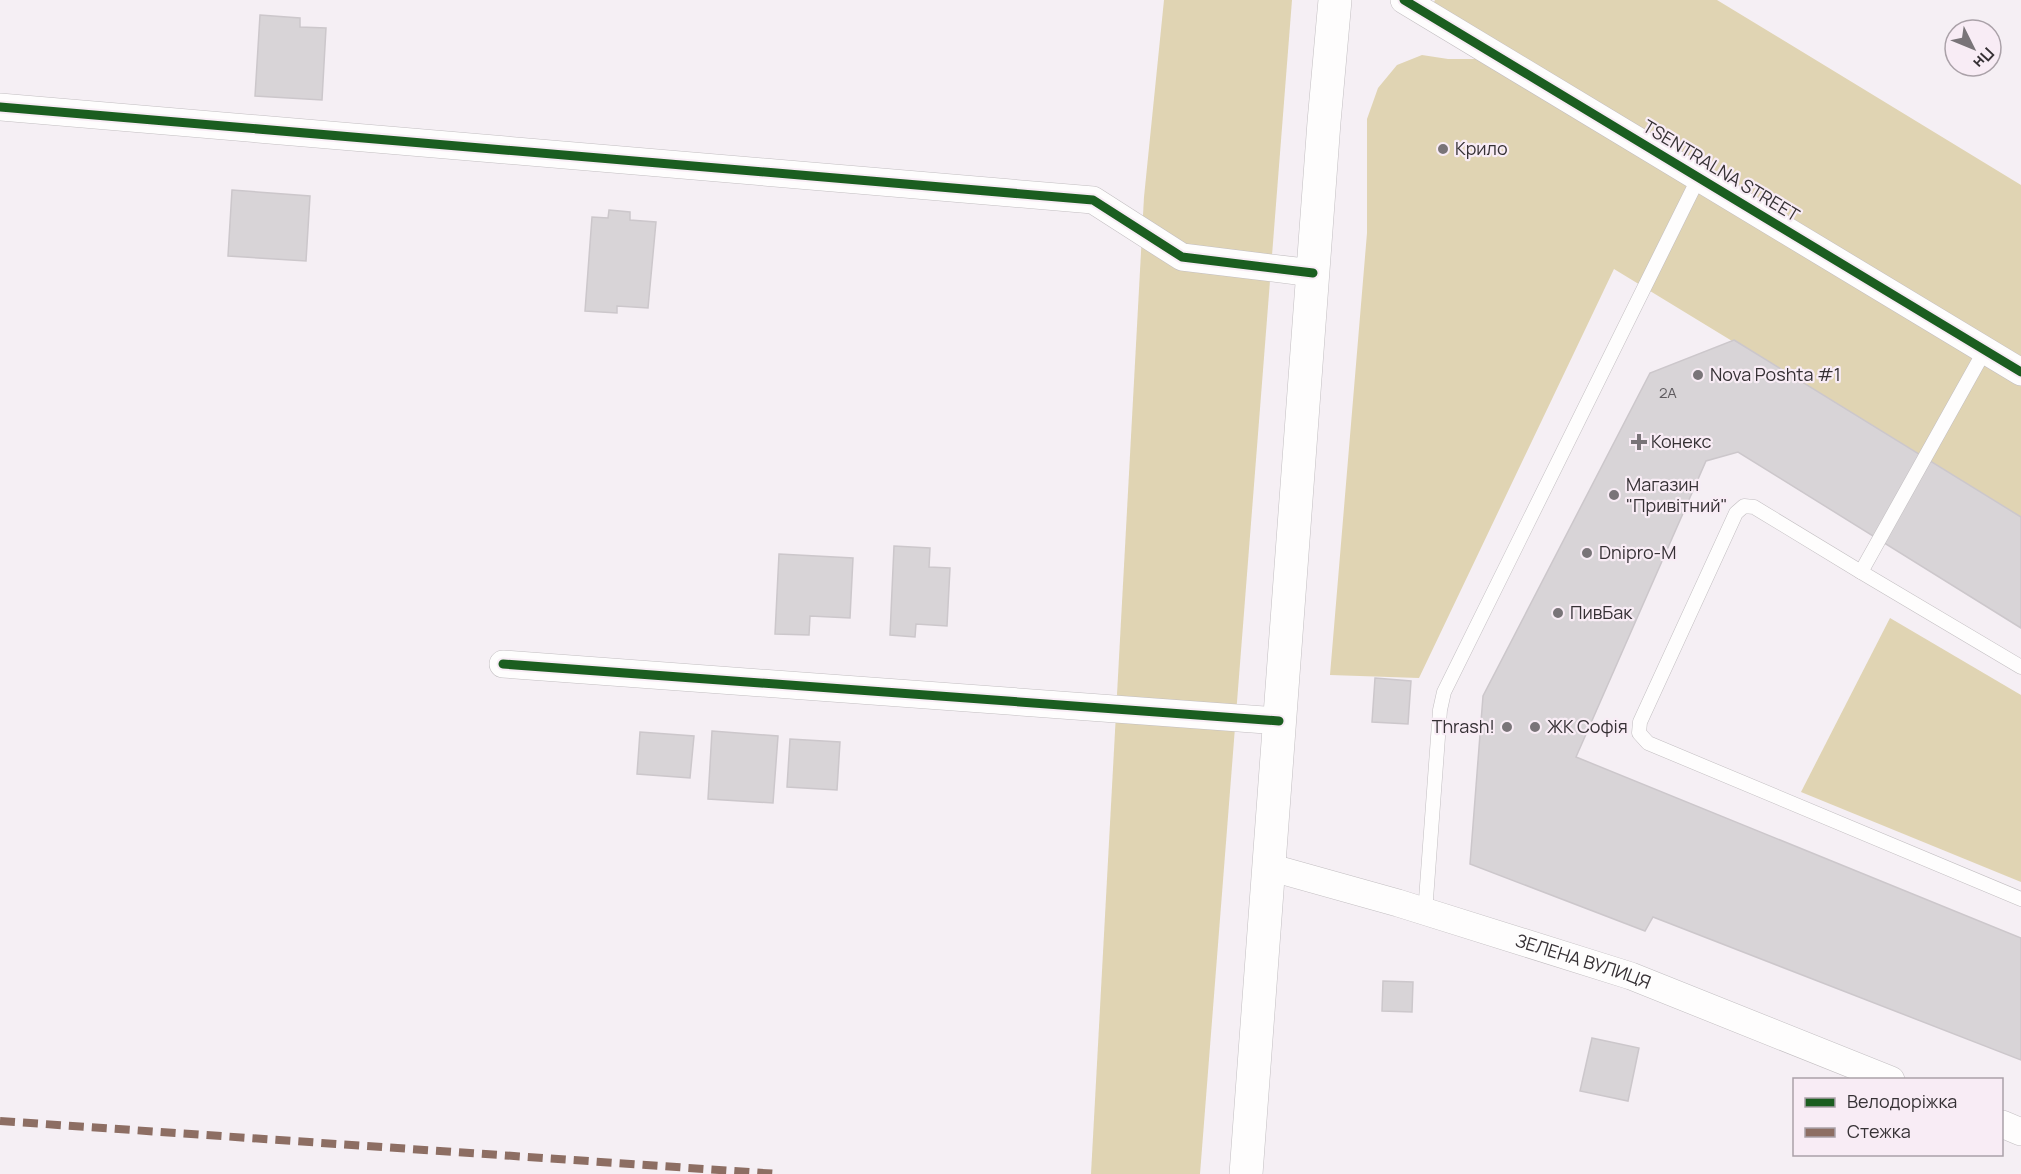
<svg xmlns="http://www.w3.org/2000/svg" width="2021" height="1174" viewBox="0 0 2021 1174" font-family="Manrope,sans-serif">
<rect width="100%" height="100%" fill="#f5eff4"/>
<g fill="#e0d4b3">
<path d="M1164,0H1292L1200,1174H1091L1144,197Z"/>
<path d="M1435,0H1717L2021,185V517L1614,269L1419,678L1330,675L1367,233V119L1378,88L1397,65L1422,55L1448,59H1503L1428,15Z"/>
<path d="M1890,618L2021,695V882L1801,792Z"/>
</g>
<g fill="#d8d4d7" stroke="#ccc7cb" stroke-width="1.5">
<path d="M260,15L300,18V27L326,28L322,100L255,96Z"/>
<path d="M232,190L310,196L306,261L228,256Z"/>
<path d="M609,210L630,212V220L656,222L648,308L617,306V313L585,311L592,217L608,218Z"/>
<path d="M1734,340L2021,517V628L1738,452L1706,461L1576,757L2021,938V1060L1653,917L1645,931L1470,864L1483,696L1650,373Z"/>
<path d="M894,546L930,548L929,567L950,568L947,626L916,624L915,637L890,635Z"/>
<path d="M779,554L853,558L850,618L810,616L809,635L775,634Z"/>
<path d="M1375,678L1411,681L1408,724L1372,722Z"/>
<path d="M712,731L778,736L773,803L708,799Z"/>
<path d="M640,732L694,736L690,778L637,774Z"/>
<path d="M790,739L840,742L837,790L787,787Z"/>
<path d="M1383,981L1413,982L1412,1012L1382,1011Z"/>
<path d="M1592,1038L1639,1048L1628,1101L1580,1091Z"/>
</g>
<g fill="none" stroke-linecap="round" stroke-linejoin="round">
<defs>
<g id="service">
<path d="M1985,350L1861,572L2021,667"/>
<path d="M1861,572L1754,507L1744,506L1736,513L1640,722L1639,733L1648,743L2021,899"/>
<path d="M1425,913L1440,710L1444,692L1699,177"/>
</g>
<g id="minor">
<path d="M1404,0L2021,372"/>
<path d="M0,107L1093,200L1182,257L1313,273"/>
<path d="M503,664L1279,721"/>
<path id="s1" d="M1269,867L1398,903L1631,976L1891,1080"/>
<path d="M2002,1124L2021,1132"/>
</g>
<path id="secondary" d="M1246,1174L1324,122L1335,0"/>
</defs>
<use href="#service" stroke="#c2bec1" stroke-width="15"/>
<use href="#minor" stroke="#c2bec1" stroke-width="28"/>
<use href="#secondary" stroke="#c2bec1" stroke-width="34"/>
<use href="#service" stroke="#fefdfd" stroke-width="14"/>
<use href="#minor" stroke="#fefdfd" stroke-width="27"/>
<use href="#secondary" stroke="#fefdfd" stroke-width="33"/>
<path stroke="#8d6e63" stroke-width="8" stroke-dasharray="15 8" stroke-linecap="butt" d="M0,1121L778,1174"/>
<defs>
<g id="cycleway">
<path d="M1404,0L2021,372"/>
<path d="M0,107L1093,200L1182,257L1313,273"/>
<path d="M503,664L1279,721"/>
</g>
</defs>
<use href="#cycleway" stroke="#f8ecf5" stroke-width="13"/>
<use href="#cycleway" stroke="#1b5e20" stroke-width="9"/>
</g>
<g fill="#797478" stroke="#f8ecf5" stroke-width="2">
<circle cx="1443" cy="149" r="6"/>
<circle cx="1698" cy="375" r="6"/>
<path d="M1636 433h6v6h6v6h-6v6h-6v-6h-6v-6h6z"/>
<circle cx="1614" cy="495" r="6"/>
<circle cx="1587" cy="553" r="6"/>
<circle cx="1558" cy="613" r="6"/>
<circle cx="1507" cy="727" r="6"/>
<circle cx="1535" cy="727" r="6"/>
</g>
<g text-anchor="middle" stroke-width="4.5" stroke-linejoin="round" paint-order="stroke">
<g font-size="15" fill="#5e5a5e">
<text x="1668" y="398">2А</text>
</g>
<g font-size="18" fill="#363135" stroke="#f8ecf5" text-anchor="start">
<text x="1455" y="155">Крило</text>
<text x="1710" y="381">Nova Poshta #1</text>
<text x="1651" y="448">Конекс</text>
<text x="1626" y="491">Магазин<tspan x="1626" dy="21">"Привітний"</tspan></text>
<text x="1599" y="559">Dnipro-M</text>
<text x="1570" y="619">ПивБак</text>
<text x="1495" y="733" text-anchor="end">Thrash!</text>
<text x="1547" y="733">ЖК Софія</text>
</g>
<g font-size="18" fill="#363135" stroke="#f8ecf5">
<text transform="translate(1721 171) rotate(31)" y="6">TSENTRALNA STREET</text>
<text dy="6" stroke="none"><textPath href="#s1" startOffset="328">ЗЕЛЕНА ВУЛИЦЯ</textPath></text>
</g>
</g>
<rect x="1793" y="1078" width="210" height="78" fill="#f8ecf5" stroke="#aaa1a8" stroke-width="1.5"/>
<rect x="1805" y="1098" width="30" height="9" fill="#1b5e20" stroke="#aaa1a8" stroke-width="1.5"/>
<text x="1847" y="1108" font-size="18" fill="#363135">Велодоріжка</text>
<rect x="1805" y="1128" width="30" height="9" fill="#8d6e63" stroke="#aaa1a8" stroke-width="1.5"/>
<text x="1847" y="1138" font-size="18" fill="#363135">Стежка</text>
<g transform="translate(1973 48) rotate(133)"><circle r="28" fill="#f8ecf5" stroke="#aaa1a8" stroke-width="1.5"/>
<path d="M0-4.5L10 22L0 15L-10 22Z" fill="#797478"/>
<text y="-9" font-size="16" font-weight="bold" text-anchor="middle" fill="#363135">Пн</text>
</g>
</svg>
